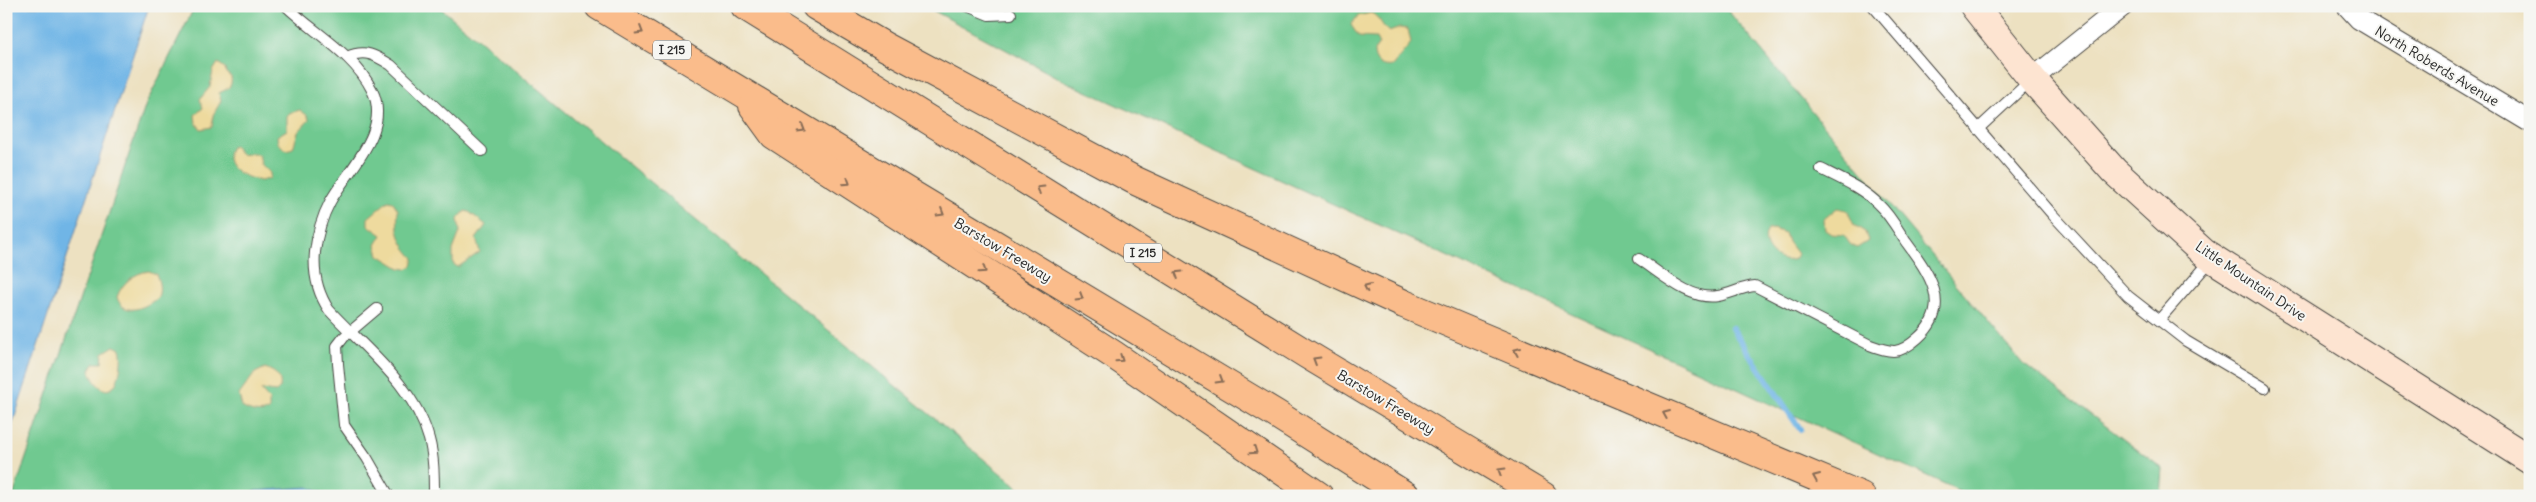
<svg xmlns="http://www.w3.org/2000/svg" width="2536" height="502" viewBox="0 0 2536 502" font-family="Delius,sans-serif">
<rect width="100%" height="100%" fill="#f6f6f2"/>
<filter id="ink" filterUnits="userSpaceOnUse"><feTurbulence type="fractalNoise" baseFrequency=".02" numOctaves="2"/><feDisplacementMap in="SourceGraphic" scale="10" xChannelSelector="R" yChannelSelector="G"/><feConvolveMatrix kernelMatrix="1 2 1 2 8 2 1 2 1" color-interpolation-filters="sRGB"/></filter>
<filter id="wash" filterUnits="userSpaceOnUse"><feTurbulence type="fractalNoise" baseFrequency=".0096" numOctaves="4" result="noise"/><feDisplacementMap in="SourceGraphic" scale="20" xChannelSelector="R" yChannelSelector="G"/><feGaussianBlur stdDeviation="1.12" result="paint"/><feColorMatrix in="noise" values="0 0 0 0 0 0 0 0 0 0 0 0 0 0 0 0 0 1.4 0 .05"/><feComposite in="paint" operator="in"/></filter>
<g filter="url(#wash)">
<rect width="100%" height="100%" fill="#ede1c1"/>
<g fill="#6fc990" stroke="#4d7a5e">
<path d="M195,6H438L1028,496H13L146,104Z"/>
<path d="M925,6H1724L2022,363L2163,469L2161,496H1971L1062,80Z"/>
</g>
<g fill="#eeda9e" stroke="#8c8264">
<path d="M1371,13C1381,18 1381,26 1389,32L1400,28L1408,29L1411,43L1392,66C1381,68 1374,62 1374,51L1379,44L1376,38L1359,37L1351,25L1358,16Z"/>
<path d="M218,63L225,68L226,73L231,77C233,87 227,89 219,93L221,101L213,115L212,127L201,129L196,123L195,115L203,108L200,99L210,87L213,71Z"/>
<path d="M300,110L308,116L309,120L298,132L293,148L286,150L278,143L277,136L287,130V117L290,113Z"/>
<path d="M234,146L242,155L252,153L259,155L261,164L270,173V178L261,181C245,177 221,169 230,148Z"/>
<path d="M388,201L393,202L398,210C396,230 399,243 414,258L412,266L407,269L400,268L379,255L376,245L382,235L368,225V218Z"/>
<path d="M1837,208L1847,210L1854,225L1865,232L1868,241L1857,248L1850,244L1844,235L1831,234L1825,230L1824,219Z"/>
<path d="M465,211L469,212L486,225L476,239L480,252L458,267L453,264V250L460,232L458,219Z"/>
<path d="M1773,229L1785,233L1788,242L1797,254L1794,259C1778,266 1758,245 1768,230Z"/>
<path d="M149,271L156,274C159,281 161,289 158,297C146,308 123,318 117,297C122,283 134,273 149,271Z"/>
<path d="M114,346L120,349C123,356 120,380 114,386C104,398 91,378 90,370L94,363H102L103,353Z"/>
<path d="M265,368C275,372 282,376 280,388L276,392L261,390L269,400V410C260,415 250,412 242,407L239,395L255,373Z"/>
</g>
<g fill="#6fb5e6" stroke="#4d7088">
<path d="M6,6H149L6,444Z"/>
<path d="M308,487L330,496H247L254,491Z"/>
</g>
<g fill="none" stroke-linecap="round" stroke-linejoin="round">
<path stroke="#6fb5e6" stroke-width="6" d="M1732,328L1800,429"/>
</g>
</g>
<g filter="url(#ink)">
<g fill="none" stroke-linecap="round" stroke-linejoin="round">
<defs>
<g id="lane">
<path d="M286,6C314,33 354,54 372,90C392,131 348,169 330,202C322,217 317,235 315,252C313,274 317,292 329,310C364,348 415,386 429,439C434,457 434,477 434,496"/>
<path d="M967,6L989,15L1011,14"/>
<path d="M1873,6L2052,214L2128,296L2186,341L2265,388"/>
<path d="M347,57C365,49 375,55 391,65L482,151"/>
<path d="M1978,129L2032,79"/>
<path d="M1639,259C1661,273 1690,301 1718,296C1731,294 1742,287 1755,286L1870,345C1892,353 1899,355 1918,338C1954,306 1928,272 1906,242C1898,230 1890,215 1879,205C1864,189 1841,179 1821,169"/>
<path d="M377,309L344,337L337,346L338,364L344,425L367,458L389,496"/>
<path d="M2159,320L2212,259"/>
</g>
<g id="street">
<path d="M2347,6L2359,19L2530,122"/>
<path d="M2032,79L2123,6"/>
</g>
<path id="secondary" d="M1974,6L2032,79L2114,171L2204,253L2530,460"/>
<g id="highway">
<path d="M599,6L1276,414L1406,496"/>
<path d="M745,6L1308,355L1543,496"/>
<path d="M816,6L884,46L1136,181L1404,304L1861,496"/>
<path d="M753,106L774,135L1114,355L1319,496"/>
</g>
</defs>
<use href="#lane" stroke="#484642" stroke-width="12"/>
<use href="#street" stroke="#484642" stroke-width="22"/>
<use href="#secondary" stroke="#484642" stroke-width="30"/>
<use href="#highway" stroke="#484642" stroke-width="30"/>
<use href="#lane" stroke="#fff" stroke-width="10"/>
<use href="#street" stroke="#fff" stroke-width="20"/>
<use href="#secondary" stroke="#fde4d1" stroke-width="28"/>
<use href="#highway" stroke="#fabc8b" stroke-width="28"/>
</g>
<defs><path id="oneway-chevron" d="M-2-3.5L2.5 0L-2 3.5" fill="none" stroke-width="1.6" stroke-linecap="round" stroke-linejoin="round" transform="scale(1.25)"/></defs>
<g stroke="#886c56">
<use href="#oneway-chevron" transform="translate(640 31) rotate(31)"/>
<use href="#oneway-chevron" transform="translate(802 129) rotate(31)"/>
<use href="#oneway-chevron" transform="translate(847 182) rotate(33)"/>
<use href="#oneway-chevron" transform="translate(1040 189) rotate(-148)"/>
<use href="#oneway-chevron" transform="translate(941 213) rotate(31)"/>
<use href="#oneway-chevron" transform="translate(983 270) rotate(33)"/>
<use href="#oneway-chevron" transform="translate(1178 274) rotate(-148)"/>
<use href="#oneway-chevron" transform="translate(1367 287) rotate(-155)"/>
<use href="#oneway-chevron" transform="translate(1080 297) rotate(31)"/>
<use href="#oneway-chevron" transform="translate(1517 351) rotate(-157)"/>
<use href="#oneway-chevron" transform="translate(1120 359) rotate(34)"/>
<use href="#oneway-chevron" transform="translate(1316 360) rotate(-149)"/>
<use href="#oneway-chevron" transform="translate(1220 380) rotate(31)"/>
<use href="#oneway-chevron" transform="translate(1666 414) rotate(-157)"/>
<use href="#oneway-chevron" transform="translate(1254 451) rotate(35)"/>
<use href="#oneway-chevron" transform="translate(1501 471) rotate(-149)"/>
<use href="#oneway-chevron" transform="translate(1816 477) rotate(-157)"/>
</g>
</g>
<g text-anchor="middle" stroke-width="4" stroke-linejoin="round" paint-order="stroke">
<g fill="#f6f6f2" stroke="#686867" stroke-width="1">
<rect x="653" y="40.5" width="38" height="19" rx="4"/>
<rect x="1124" y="243.5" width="38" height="19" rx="4"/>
</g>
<g font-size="12" font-weight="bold" fill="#2b2b2b">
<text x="672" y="54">I 215</text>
<text x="1143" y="257">I 215</text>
</g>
<g font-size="14" fill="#2b2b2b" stroke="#f6f6f2">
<text transform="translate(2437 66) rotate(31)" y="5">North Roberds Avenue</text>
<text transform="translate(1003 250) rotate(31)" y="5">Barstow Freeway</text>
<text transform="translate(2251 281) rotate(34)" y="5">Little Mountain Drive</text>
<text transform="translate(1386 402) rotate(31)" y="5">Barstow Freeway</text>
</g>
</g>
<rect width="2536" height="502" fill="none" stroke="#f6f6f2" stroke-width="25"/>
</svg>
